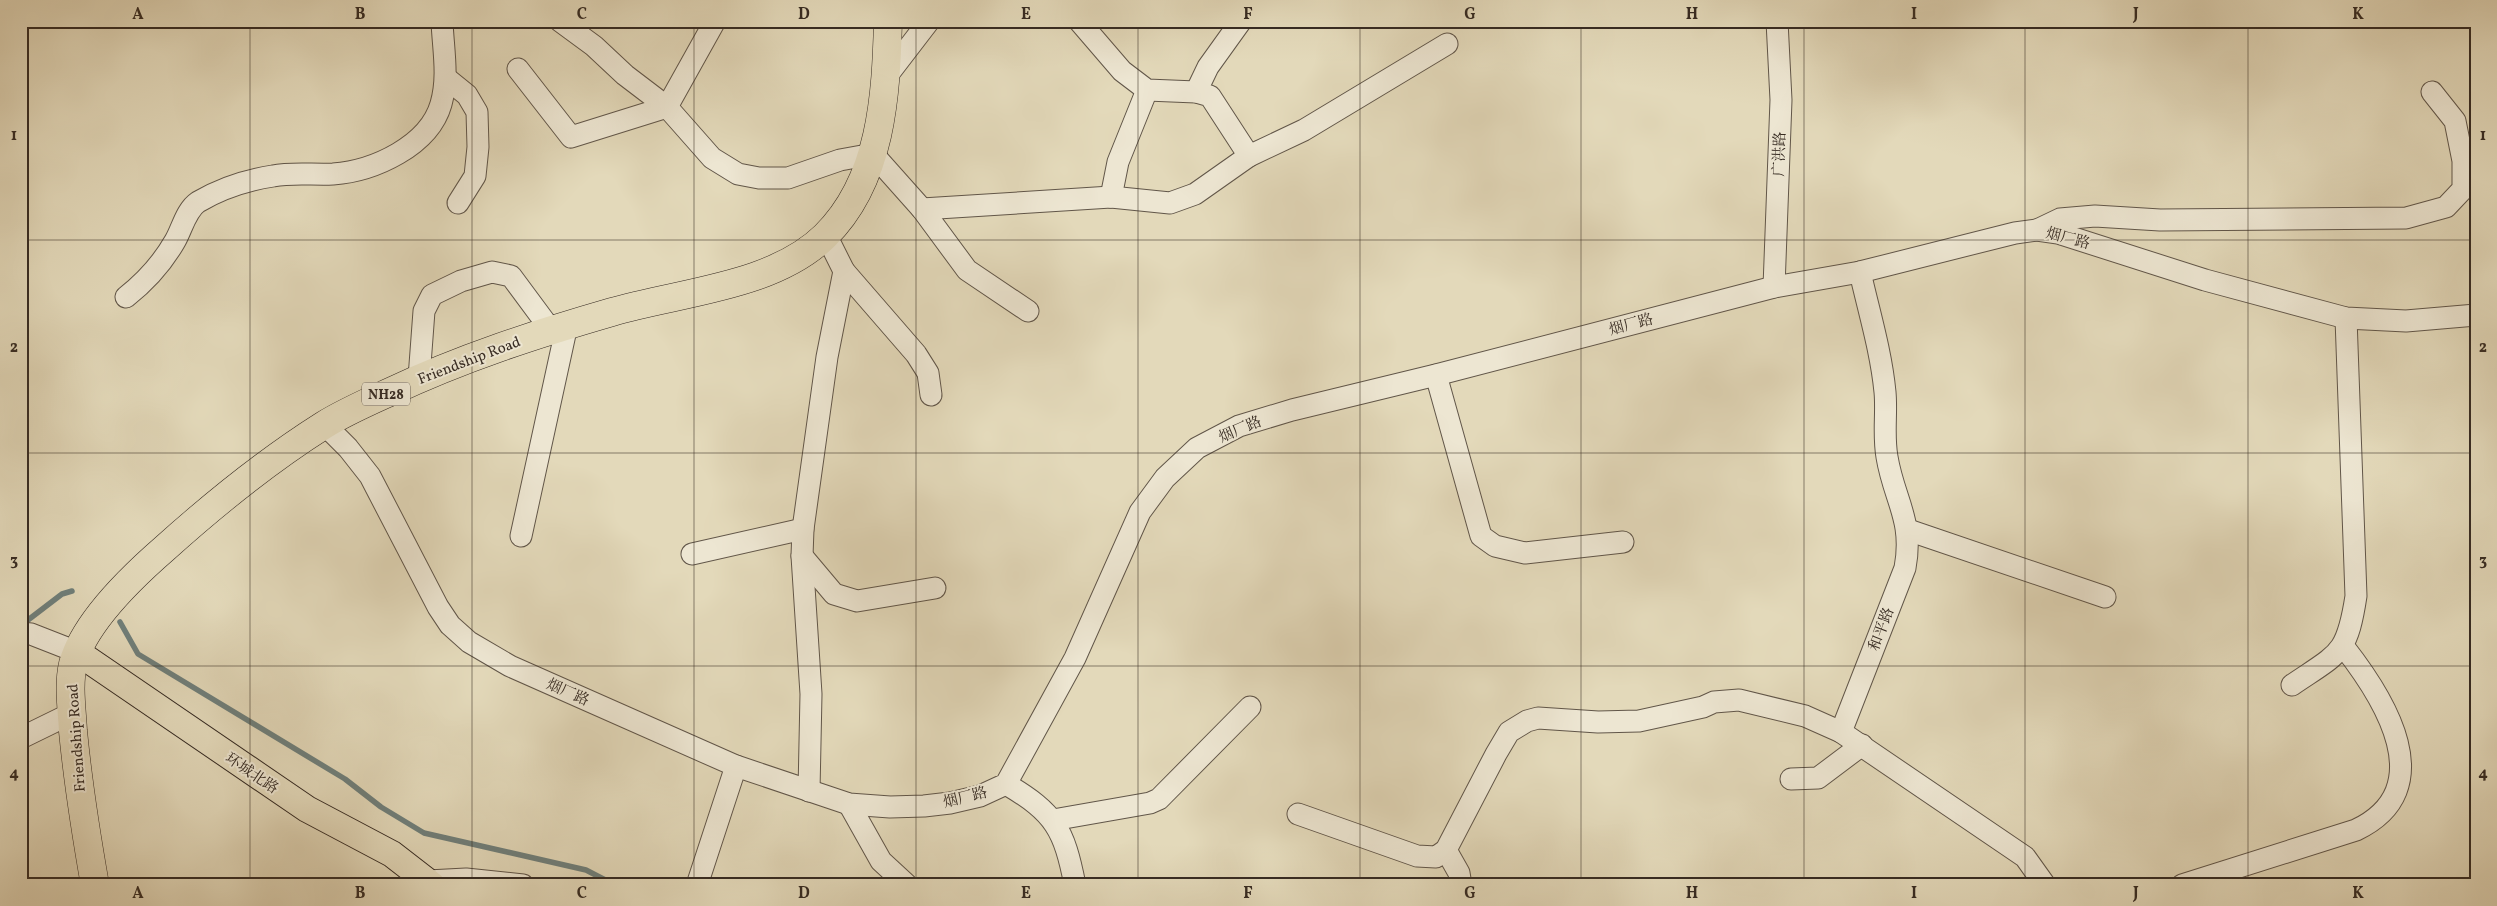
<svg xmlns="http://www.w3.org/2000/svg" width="2497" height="906" viewBox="0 0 2497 906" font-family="Vollkorn,'Noto Serif SC',serif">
<rect width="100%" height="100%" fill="#e3d9ba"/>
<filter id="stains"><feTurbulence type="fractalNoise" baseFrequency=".004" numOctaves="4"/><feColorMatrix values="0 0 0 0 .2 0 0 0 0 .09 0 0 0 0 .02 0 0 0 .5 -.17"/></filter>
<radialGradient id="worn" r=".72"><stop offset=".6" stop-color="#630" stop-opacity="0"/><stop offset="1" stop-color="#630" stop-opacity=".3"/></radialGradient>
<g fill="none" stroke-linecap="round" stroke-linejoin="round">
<g stroke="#70807c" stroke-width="5.5">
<path d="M28,620L62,594L72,591"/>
<path d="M120,622L138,654L345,779L381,807L424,833L586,870L615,885"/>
</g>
<defs>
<g id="minor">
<path d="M560,21L594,46L625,75L667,107L712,158L738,174L759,178H788L840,160L873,154L922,209L967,270L1028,311"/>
<path d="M1079,21L1122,71L1147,90L1196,92L1210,96L1249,156L1304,130L1447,44"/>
<path d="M518,69L571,137L667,107L715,21"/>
<path d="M886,77L929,21"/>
<path d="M446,78L467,95L477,112L478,147L475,176L458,203"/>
<path d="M1196,92L1208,67L1241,21"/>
<path d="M1111,197L1118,162L1147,90"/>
<path d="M922,209L1111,197L1170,203L1195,194L1249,156"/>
<path d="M2037,230L2060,219L2095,216L2160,220L2406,218L2446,207L2463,189V161L2455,121L2432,92"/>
<path d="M844,271L916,354L928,373L931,395"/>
<path d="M1860,272C1869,312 1881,351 1885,392C1887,413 1883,435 1887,457C1894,500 1914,520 1905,568L1841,732L2025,857L2045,885"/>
<path d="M1774,287L1781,100L1777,21"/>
<path d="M126,297C145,282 163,262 175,241C182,229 186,210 198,202C220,189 247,180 273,176C292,172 313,175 333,174C374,171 429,146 441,104C449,76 443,49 442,21"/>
<path d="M1436,375L1481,536L1495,546L1525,553L1623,542"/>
<path d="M419,378L424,311L432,295L461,281L492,272L511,276L551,330"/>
<path d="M325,425L348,448L370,476L438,607L450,625L469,642L510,666L736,766L849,804L890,807L924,806L950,803L980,796L1006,784L1075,658L1140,512L1165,478L1197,448L1239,426L1292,410L1436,375L1774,287L1860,272L2015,233L2037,230L2058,233L2205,280L2346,318L2406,321L2476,315"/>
<path d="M1908,530L2105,597"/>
<path d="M521,536L567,325"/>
<path d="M692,554L803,529"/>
<path d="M802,556L834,594L857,601L935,588"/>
<path d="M21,633L31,634L77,652"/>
<path d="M2292,685C2339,653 2347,655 2356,596L2346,318"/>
<path d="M21,738L72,713"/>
<path d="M1791,779L1818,778L1862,745"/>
<path d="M1006,784C1055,813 1064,829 1075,885"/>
<path d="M809,791L811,694L802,556L803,529L827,357L844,271L826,235"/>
<path d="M849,804L881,861L907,885"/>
<path d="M1298,814L1417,856L1436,857L1446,850L1496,754L1509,732L1527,721L1538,718L1598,722L1639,721L1703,707L1714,702L1739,700L1805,716L1841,732"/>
<path d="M1053,820L1150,803L1159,799L1250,707"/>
<path d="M1446,850L1459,873L1461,885"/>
<path d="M428,881L466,879L523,885"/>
<path d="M697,885L736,766"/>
<path d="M2182,885L2356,830C2442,789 2384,698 2344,647"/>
</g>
<path id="major" d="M77,652L307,809L392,854L432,885"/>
<path id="highway" d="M95,885C86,834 78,783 73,731C72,710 68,685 73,664C84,623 133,576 164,549C214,504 267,461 324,425C345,412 368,402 390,392C462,358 536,334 612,312C680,292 773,287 825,236C882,180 886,95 888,21"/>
</defs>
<use href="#minor" stroke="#615649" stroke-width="23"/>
<use href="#major" stroke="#362b23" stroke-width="28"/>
<use href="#highway" stroke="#362b23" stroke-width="29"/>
<use href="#minor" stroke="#ede6d2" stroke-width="21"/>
<use href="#major" stroke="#e3d9ba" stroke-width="26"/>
<use href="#highway" stroke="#e3d9ba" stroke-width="28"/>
</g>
<path fill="none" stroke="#362b23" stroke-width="1" stroke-opacity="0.55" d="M250,21V885M472,21V885M694,21V885M916,21V885M1138,21V885M1360,21V885M1581,21V885M1804,21V885M2025,21V885M2248,21V885M21,240H2476M21,453H2476M21,666H2476"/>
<g text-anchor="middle" stroke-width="4" stroke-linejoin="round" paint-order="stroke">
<rect fill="#ede6d2" stroke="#6d6358" stroke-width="1" x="362" y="382.5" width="48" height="23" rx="4"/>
<g font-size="14" font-weight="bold" fill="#362b23">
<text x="386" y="399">NH28</text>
</g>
<g font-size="15" fill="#362b23" stroke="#ede6d2">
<text transform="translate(1779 154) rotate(-88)" y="5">广洪路</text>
<text transform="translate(2068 238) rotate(15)" y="5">烟厂路</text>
<text transform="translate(1631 324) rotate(-15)" y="5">烟厂路</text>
<text transform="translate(469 360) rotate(-21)" y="5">Friendship Road</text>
<text transform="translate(1240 429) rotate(-23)" y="5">烟厂路</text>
<text transform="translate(1881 629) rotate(-69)" y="5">和平路</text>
<text transform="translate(568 692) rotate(24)" y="5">烟厂路</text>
<text transform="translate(76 738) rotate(-94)" y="5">Friendship Road</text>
<text transform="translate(252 773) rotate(34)" y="5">环城北路</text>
<text transform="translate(965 797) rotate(-14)" y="5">烟厂路</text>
</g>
</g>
<rect width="2497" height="906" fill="none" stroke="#e3d9ba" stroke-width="55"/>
<rect x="28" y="28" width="2442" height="850" fill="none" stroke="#362b23" stroke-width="2"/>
<g font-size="16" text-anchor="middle" font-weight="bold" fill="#362b23">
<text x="138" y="19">A</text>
<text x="360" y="19">B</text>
<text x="582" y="19">C</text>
<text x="804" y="19">D</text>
<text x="1026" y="19">E</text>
<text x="1248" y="19">F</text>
<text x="1470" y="19">G</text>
<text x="1692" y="19">H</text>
<text x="1914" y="19">I</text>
<text x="2136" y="19">J</text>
<text x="2358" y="19">K</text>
<text x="14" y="140">1</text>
<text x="2483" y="140">1</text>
<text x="14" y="352">2</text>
<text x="2483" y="352">2</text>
<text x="14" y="565">3</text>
<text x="2483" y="565">3</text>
<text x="14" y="778">4</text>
<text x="2483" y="778">4</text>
<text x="138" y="898">A</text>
<text x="360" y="898">B</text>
<text x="582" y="898">C</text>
<text x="804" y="898">D</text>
<text x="1026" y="898">E</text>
<text x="1248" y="898">F</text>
<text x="1470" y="898">G</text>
<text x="1692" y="898">H</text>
<text x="1914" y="898">I</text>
<text x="2136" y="898">J</text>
<text x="2358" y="898">K</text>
</g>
<rect width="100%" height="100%" filter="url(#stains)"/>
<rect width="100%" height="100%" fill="url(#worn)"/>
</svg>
